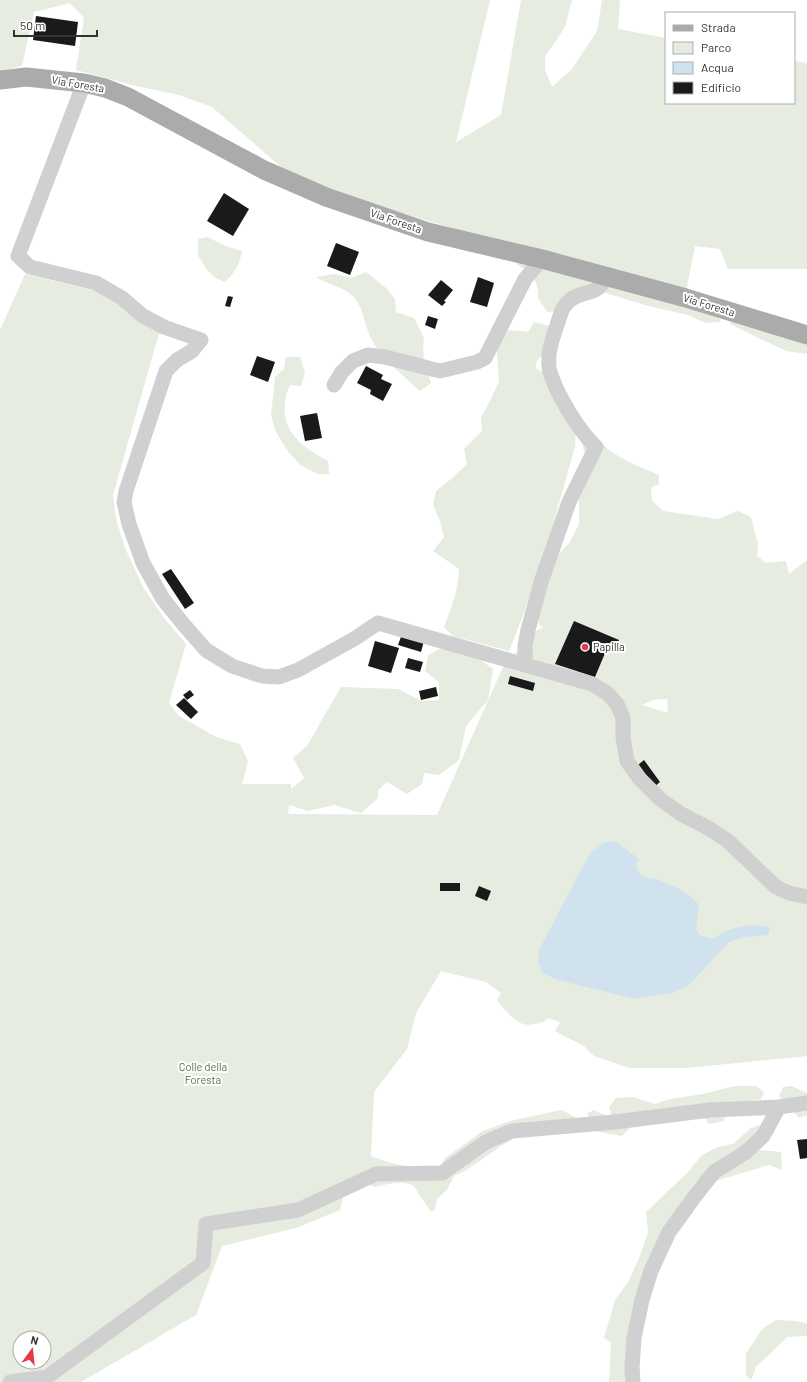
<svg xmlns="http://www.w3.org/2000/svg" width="807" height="1382" viewBox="0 0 807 1382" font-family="Barlow,sans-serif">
<rect width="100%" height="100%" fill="#fff"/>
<g fill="#e6ecdf" fill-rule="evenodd">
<path d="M0,0H490L456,142L501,115L521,0H572L565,27L545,57V70L552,87L572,69L597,31L602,0H620L618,29L666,38V103H794V61L807,63V269H728L720,249L695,246L686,292L519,248L331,192L288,173L212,107L179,95L128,84L76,70L84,18L70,3L34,12L22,66L0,71Z"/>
<path d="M208,237L223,245L242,251C239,266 236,271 225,282L216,278L207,270L198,255V239Z"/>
<path d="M523,259L713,307L721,322L706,323L688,315L648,306L583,286L570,291L558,311L547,312L538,298V289L535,280L528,271L516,264Z"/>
<path d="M366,272L386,288L395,299L396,312L414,318L424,338L423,347L424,360L431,383L420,391C404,376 383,360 372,340C365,328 364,310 356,300C346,286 329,286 316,277L334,274L352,278Z"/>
<path d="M25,274L96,291L160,330L113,495L116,519L125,548L143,587L164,618L186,644L169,703L179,716L216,737L240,744L248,761L242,784H291V789L304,778L293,758L307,746L341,687L398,689L421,701L439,700V682L425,671L428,655L446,646L471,653L493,669L488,700L466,726L459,760L439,775L424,773L422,784L407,794L387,782L378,790V798L361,813L334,805L308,811L289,805L288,814L437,815L503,667L537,630L543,628L539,624L537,603L553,560L570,542L579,524V489L589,467L582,443L592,432C609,456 632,463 659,475V484L651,488L652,500L663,511L718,519L738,511L751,517L758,544L757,556L766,563L786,561L789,574L807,560V1056L686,1068H629L594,1056L584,1046L555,1031L560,1022L548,1018C544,1022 540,1023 534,1024C518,1028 509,1014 499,1003L497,1000L501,993L486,982L441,971L416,1013L407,1049L374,1092L371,1156C392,1165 416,1169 439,1168L445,1158L483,1131L510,1121L561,1110L575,1117L576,1127L514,1138L501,1146L465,1171L454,1176L447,1190L437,1199L435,1209L431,1212L413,1185C399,1181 388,1184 374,1187L352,1176L346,1185L340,1210L296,1228L222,1246L196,1315L81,1382H0V330ZM667,699L668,713L642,705L653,700ZM20,1338H44V1362H20Z"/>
<path d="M732,315L807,342V354L786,351L730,324Z"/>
<path d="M534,322L550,326L545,352L536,362V368L544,373L576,427L575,447L552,528L522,618L509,651L453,636L444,627C451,609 459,588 459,569L433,551L444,537L440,521L433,505L436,491L451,479L467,464L464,449L482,431L481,417L491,399L499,381L496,343L509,330L528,332Z"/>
<path d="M286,357H300L305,373L301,386L290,385C287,390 286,396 285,403C281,432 305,449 328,461L329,474H318L300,465L287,450L275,430L271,415L275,377L284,369Z"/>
<path d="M734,1086H756L764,1092L761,1099L742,1103L727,1104L724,1121L709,1124L700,1112C686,1119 673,1123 658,1124L652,1117L633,1121L629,1129L622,1136L594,1131L588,1126V1113L594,1110L609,1117L611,1112L609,1108L616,1098L633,1097L655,1104L670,1099L703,1094Z"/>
<path d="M792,1086L807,1093V1115L799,1118C792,1111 787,1103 779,1096L783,1087Z"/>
<path d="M764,1124L774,1133L758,1150L781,1152L782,1170L769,1165L712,1182L696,1181L683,1200L645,1285L650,1301L636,1310L629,1358L640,1369V1382H609L611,1342L604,1338L615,1300L628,1282L640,1256L648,1232L646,1212L687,1173L701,1156L717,1147L733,1144L751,1128Z"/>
<path d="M776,1320L794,1321L807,1323V1336L787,1337L755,1368V1371L751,1380L746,1375V1354L762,1329Z"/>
</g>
<path fill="#cfe2ee" d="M615,841L639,859L636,866L639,873L645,878L657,879L682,890L697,902L699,909L696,929L701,936L712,939C717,936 722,933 727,931C738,926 757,924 769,927L770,929L768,935L744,937L729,942L687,987L671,993L635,999L558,980L542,973L538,961L540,948L589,855L604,842Z"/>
<g fill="#1a1a1a">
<path d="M36,16L78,22L75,46L33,40Z"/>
<path d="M224,193L249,209L233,236L207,221Z"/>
<path d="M336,243L359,252L350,275L327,266Z"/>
<path d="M478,277L494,283L487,307L470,302Z"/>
<path d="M441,280L453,290L444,301L446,302L442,306L428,295Z"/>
<path d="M228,296L233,297L230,307L225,306Z"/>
<path d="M428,316L438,319L435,329L425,325Z"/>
<path d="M257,356L275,362L268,382L250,375Z"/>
<path d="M366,366L383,375L381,379L392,384L383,401L370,394L371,390L357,383Z"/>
<path d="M317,413L322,438L305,441L300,416Z"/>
<path d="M171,569L194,603L185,609L162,574Z"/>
<path d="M574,621L619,640L616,649L608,646L595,677L555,664Z"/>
<path d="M402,634L424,641L421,652L398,645Z"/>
<path d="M375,641L399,648L391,673L368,666Z"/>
<path d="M408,658L423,662L420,672L405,668Z"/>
<path d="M510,676L535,683L533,691L508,684Z"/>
<path d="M436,687L438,696L421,700L419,691Z"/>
<path d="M190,690L194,695L187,700L183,695Z"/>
<path d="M184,698L198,712L191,719L176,705Z"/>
<path d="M644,760L660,782L654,787L638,765Z"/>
<rect x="440" y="883" width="20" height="8"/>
<path d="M479,886L491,891L487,901L475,896Z"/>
<path d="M807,1139V1158L800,1159L797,1140Z"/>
</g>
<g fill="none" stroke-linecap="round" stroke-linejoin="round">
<g stroke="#d0d0d0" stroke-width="15">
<path d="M84,83L18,256L30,267L96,283L122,298L143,316L164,327L201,340L192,351L177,360L166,371L126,491L124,502L129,524L143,563L163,599L184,625L206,650L232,666L262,676L279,677L298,670L354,639L378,623L592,684L607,693L617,704L623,718V737L627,761L640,779L660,799L681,814L710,829L728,841L776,887L789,893L807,897"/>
<path d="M334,385L342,372L353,361L368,355L385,357L440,371L477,362L485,358L525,279L542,259"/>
<path d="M525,665V646L528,630L541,582L569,502L596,447C579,431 557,395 550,372C548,367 549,359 549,354C551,340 558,323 562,310C565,305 568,301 573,298C587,290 600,295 605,276"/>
<path d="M10,1382L47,1377L203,1263L206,1224L298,1210L376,1174L442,1173L486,1142L512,1131L615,1122L710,1110L779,1107L807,1103"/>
<path d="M633,1382L632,1368L634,1338L642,1300L651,1271L669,1232L695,1196L714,1172L746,1152L763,1136L779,1107"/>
</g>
<path stroke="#ababab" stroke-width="19" d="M0,80L26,77L84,83L105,88L128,97L264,170L326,197L428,232L542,259L686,298L807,335"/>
</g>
<circle fill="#e63946" stroke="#fff" stroke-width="1.5" cx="585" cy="647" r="4"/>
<g text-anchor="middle" stroke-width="4" stroke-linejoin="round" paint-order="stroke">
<g font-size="11" fill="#333" stroke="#fff">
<text transform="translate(78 84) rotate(10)" y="4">Via Foresta</text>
<text transform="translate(396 221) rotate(19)" y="4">Via Foresta</text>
<text transform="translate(709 305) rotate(17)" y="4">Via Foresta</text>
</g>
<g font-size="11" fill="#333" stroke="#fff" text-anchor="start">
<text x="593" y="651">Papilla</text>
</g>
<g font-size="11" fill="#56703f" stroke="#fff">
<text x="203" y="1071">Colle della<tspan x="203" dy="13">Foresta</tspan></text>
</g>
</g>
<rect x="665" y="12" width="130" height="92" fill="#ffffff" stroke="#adadad"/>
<rect x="673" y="25" width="20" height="6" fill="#ababab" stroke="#adadad"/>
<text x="701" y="32" font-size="12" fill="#333333">Strada</text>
<rect x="673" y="42" width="20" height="12" fill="#e6ecdf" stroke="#adadad"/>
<text x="701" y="52" font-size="12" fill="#333333">Parco</text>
<rect x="673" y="62" width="20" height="12" fill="#cfe2ee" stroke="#adadad"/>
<text x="701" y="72" font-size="12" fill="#333333">Acqua</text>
<rect x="673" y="82" width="20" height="12" fill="#1a1a1a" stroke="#adadad"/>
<text x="701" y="92" font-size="12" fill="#333333">Edificio</text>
<g transform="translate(32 1350) rotate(15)"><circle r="19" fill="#ffffff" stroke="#adadad"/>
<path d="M0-3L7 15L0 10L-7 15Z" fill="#e63946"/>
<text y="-6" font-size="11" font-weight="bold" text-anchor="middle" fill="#333333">N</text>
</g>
<path d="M14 30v6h83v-6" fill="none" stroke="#333333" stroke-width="2"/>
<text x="20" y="30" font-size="12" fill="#333333" stroke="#ffffff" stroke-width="3" paint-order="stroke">50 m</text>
</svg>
